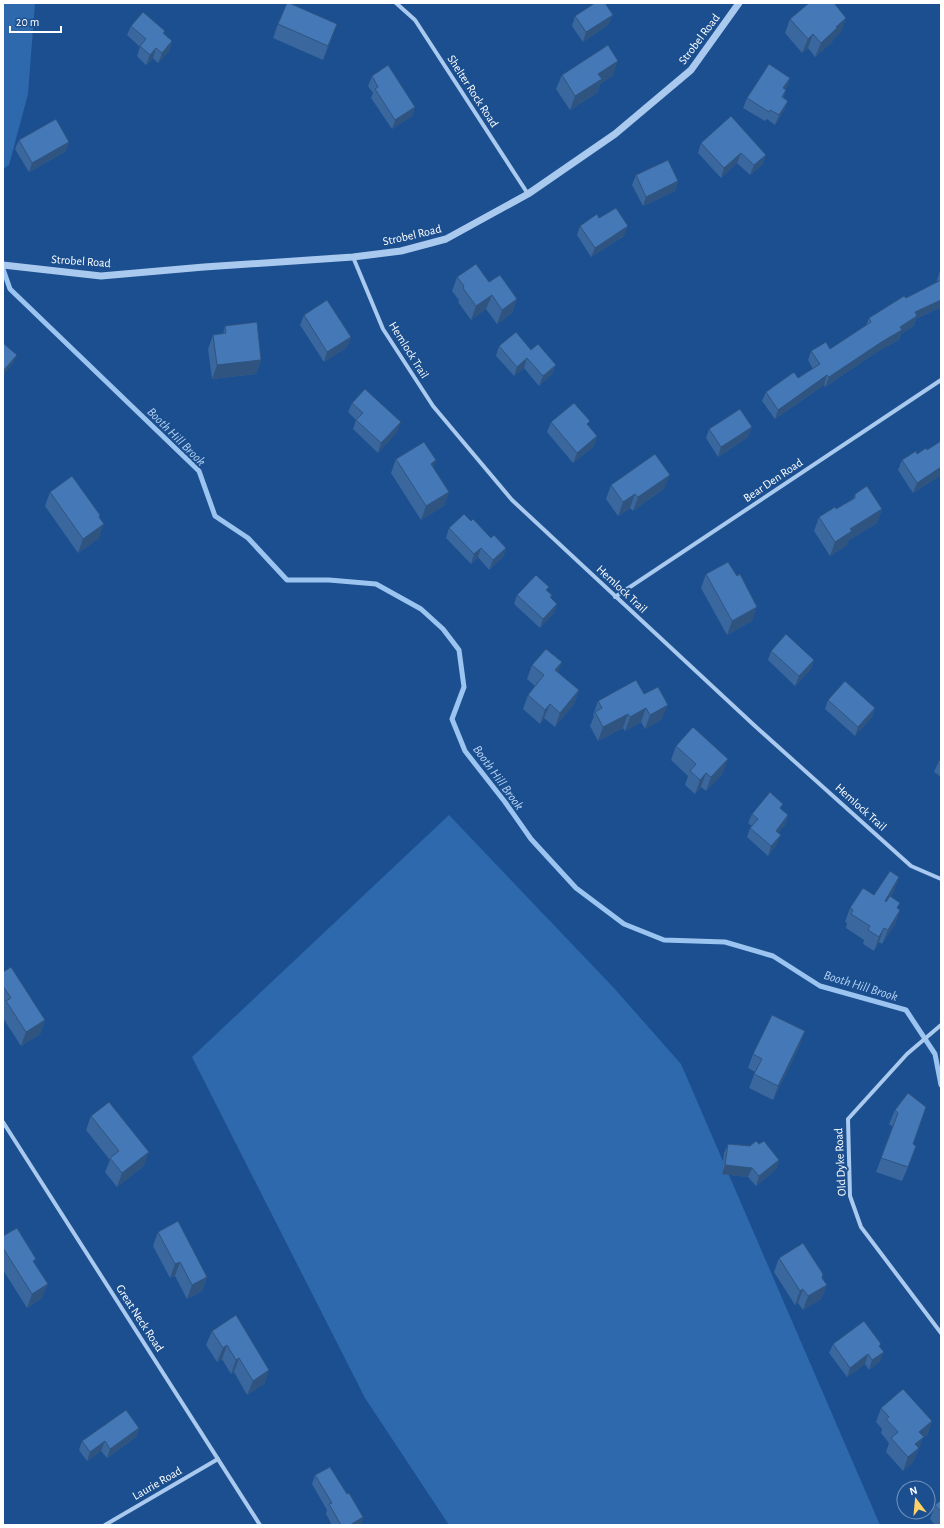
<svg xmlns="http://www.w3.org/2000/svg" width="944" height="1528" viewBox="0 0 944 1528" font-family="'Alegreya Sans',sans-serif">
<rect width="100%" height="100%" fill="#1b4f8f"/>
<g fill="#2e69ad">
<path d="M3,3H35L28,94L9,165L3,169Z"/>
<path d="M449,815L613,987L681,1064L880,1525H449L365,1398L192,1057Z"/>
</g>
<g fill="none" stroke-linecap="round" stroke-linejoin="round">
<path stroke="#9cc4f0" stroke-width="5" d="M3,269L10,289L199,471L215,516L248,538L287,580H329L376,584L421,609L443,629L459,650L464,687L452,719L465,751L505,802L531,839L576,888L624,924L664,940L725,942L773,956L820,986L906,1010L935,1054L941,1085"/>
<g stroke="#a9c9ee" stroke-width="4">
<path d="M396,3L415,20L528,194"/>
<path d="M353,257L383,329L433,406L512,500L755,726L911,866L941,879"/>
<path d="M615,597L941,380"/>
<path d="M941,1025L907,1054L848,1119L850,1196L861,1227L941,1333"/>
<path d="M3,1122L260,1525"/>
<path d="M105,1525L218,1459"/>
</g>
<path stroke="#a9c9ee" stroke-width="7" d="M3,265L101,276L204,267L353,257L401,251L446,239L528,194L615,134L691,70L739,3"/>
</g>
<g fill="#3a679d">
<path d="M575,16L609,24L583,42L572,26Z"/>
<path d="M790,19L841,32L833,39L832,42L815,57L808,48L802,53L785,33Z"/>
<path d="M278,24L332,38L323,60L273,38Z"/>
<path d="M131,26L165,31L164,34L172,41L169,51L158,63L153,58L146,65L137,56L140,47L127,35Z"/>
<path d="M562,75H613L600,84L597,93L570,110L556,89Z"/>
<path d="M372,76L415,107L412,116L392,129L371,98L373,93L368,86Z"/>
<path d="M790,78L787,87L785,90H786L783,98L788,101L784,110L775,125L767,119L765,121L743,108L747,98Z"/>
<path d="M731,116L763,164L750,175L737,163L721,178L698,153L701,143Z"/>
<path d="M19,140L69,142L65,152L29,172L15,149Z"/>
<path d="M636,175L678,181L675,191L643,206L632,185Z"/>
<path d="M599,218L624,236L591,257L577,235L580,226Z"/>
<path d="M941,270V307L916,319L914,326L901,334L899,340L880,350L825,387L824,385L775,419L762,401L766,392L798,378L813,369L808,360L811,351L830,349L866,325L869,318L906,298L938,282L937,280L940,271Z"/>
<path d="M457,277L489,282L517,299L512,313L497,324L486,309L471,320L458,302L459,300L452,291Z"/>
<path d="M304,315L351,337L347,347L324,362L300,325Z"/>
<path d="M225,326L261,360L256,374L212,379L208,349L213,335L223,334Z"/>
<path d="M499,346L531,350L556,365L552,374L539,386L524,368L514,376L496,356Z"/>
<path d="M352,403L397,432L378,453L353,429L356,420L348,412Z"/>
<path d="M551,422L588,425L597,436L594,446L573,463L547,432Z"/>
<path d="M709,429L748,437L718,457L706,438Z"/>
<path d="M941,441V475L913,493L898,470L902,460L927,450Z"/>
<path d="M396,459L433,468L449,492L444,506L421,520L391,473Z"/>
<path d="M611,485L664,489L633,511L630,508L618,516L606,499Z"/>
<path d="M50,492L99,518V538L78,553L45,506Z"/>
<path d="M855,494L882,509L877,523L849,540L847,545L830,556L814,531L819,517L836,509L853,499Z"/>
<path d="M471,521L491,538L506,548L503,557L489,570L478,557L471,564L446,538L449,528Z"/>
<path d="M706,574L752,621L727,635L701,588Z"/>
<path d="M547,591L552,595L551,598L557,604L554,613L540,628L514,604L517,595Z"/>
<path d="M771,651L814,660L811,669L795,686L768,660Z"/>
<path d="M532,665L558,673L579,690L574,704L555,727L544,718L540,724L523,709L528,695L535,686L527,679Z"/>
<path d="M644,694L662,719L645,729L641,722L625,731L623,728L598,741L590,726L594,716L593,715L598,701Z"/>
<path d="M828,700L875,708L872,717L855,736L825,709Z"/>
<path d="M676,746L723,773L706,791L701,787L695,794L685,785L688,776L671,760Z"/>
<path d="M941,758V777L934,772L938,763Z"/>
<path d="M781,809L788,815L785,825L778,833L777,844L768,856L747,837L750,828L752,826L748,823L752,814Z"/>
<path d="M899,877L894,891L891,896L898,909L900,910L895,924L882,944L879,942L874,951L863,944L864,940L846,928L847,923L845,922L850,908L874,895Z"/>
<path d="M3,972L45,1020L40,1034L21,1046L3,1018Z"/>
<path d="M800,1045L773,1100L749,1088L755,1072L748,1068L753,1054Z"/>
<path d="M926,1107L913,1144L911,1160L902,1181L876,1172L893,1127L889,1124L895,1110Z"/>
<path d="M91,1116L144,1166L117,1187L105,1172L110,1160L86,1130Z"/>
<path d="M728,1144L750,1146L759,1144L779,1160L776,1169L756,1186L748,1177L722,1174L724,1153Z"/>
<path d="M158,1232L207,1277L202,1291L187,1299L175,1276L170,1278L153,1246Z"/>
<path d="M3,1236L35,1264L42,1298L27,1308L3,1270Z"/>
<path d="M779,1258L822,1278L827,1285L821,1299L803,1310L798,1303L795,1305L774,1272Z"/>
<path d="M212,1331L269,1370L264,1384L247,1395L234,1372L231,1374L222,1359L217,1362L206,1345Z"/>
<path d="M833,1344L880,1347V1361L869,1370L865,1364L847,1377L829,1353Z"/>
<path d="M881,1408L932,1421L927,1435L923,1438L913,1462L903,1471L886,1452L889,1443L881,1433L882,1429L876,1422Z"/>
<path d="M139,1428L136,1437L107,1458L101,1451L87,1461L79,1450L82,1441Z"/>
<path d="M315,1475L347,1494L363,1517L361,1525H332L326,1514L327,1510L312,1484Z"/>
<path d="M941,1500V1525H935L930,1519L935,1505Z"/>
</g>
<g fill="#305480">
<path d="M613,15L609,24L583,42L586,32Z"/>
<path d="M846,18L841,32L833,39L832,42L815,57L821,43L836,27Z"/>
<path d="M337,24L332,38L323,60L328,46Z"/>
<path d="M813,34L808,48L802,53L808,39Z"/>
<path d="M172,41L169,51L158,63L162,53Z"/>
<path d="M156,48L153,58L146,65L150,55Z"/>
<path d="M618,61L613,75L600,84L597,93L570,110L575,96L598,74Z"/>
<path d="M790,78L787,87L780,98L783,88Z"/>
<path d="M788,101L784,110L775,125L779,115Z"/>
<path d="M415,107L412,116L392,129L395,120Z"/>
<path d="M69,142L65,152L29,172L32,163Z"/>
<path d="M741,153L737,163L721,178L724,168Z"/>
<path d="M766,155L763,164L750,175L754,165Z"/>
<path d="M678,181L675,191L643,206L646,197Z"/>
<path d="M628,226L624,236L591,257L595,248Z"/>
<path d="M492,295L486,309L471,320L476,306Z"/>
<path d="M517,299L512,313L497,324L502,310Z"/>
<path d="M941,300V307L916,319L914,326L901,334L899,340L880,350L825,387L829,377L900,327L915,312Z"/>
<path d="M351,337L347,347L324,362L327,352Z"/>
<path d="M17,355L13,364L3,376V371Z"/>
<path d="M527,358L524,368L514,376L517,367Z"/>
<path d="M261,360L256,374L212,379L217,365Z"/>
<path d="M556,365L552,374L539,386L543,376Z"/>
<path d="M827,375L824,385L775,419L778,410Z"/>
<path d="M401,422L397,432L378,453L381,443Z"/>
<path d="M752,427L748,437L718,457L721,447Z"/>
<path d="M597,436L594,446L573,463L577,453Z"/>
<path d="M436,460L431,474V464Z"/>
<path d="M941,467V475L913,493L917,483Z"/>
<path d="M670,475L664,489L633,511L638,497Z"/>
<path d="M449,492L444,506L421,520L426,506Z"/>
<path d="M635,494L630,508L618,516L623,502Z"/>
<path d="M882,509L877,523L849,540L847,545L830,556L835,542L850,529Z"/>
<path d="M104,524L99,538L78,553L83,539Z"/>
<path d="M481,548L478,557L471,564L474,554Z"/>
<path d="M506,548L503,557L489,570L493,560Z"/>
<path d="M557,604L554,613L540,628L543,619Z"/>
<path d="M757,607L752,621L727,635L732,621Z"/>
<path d="M814,660L811,669L795,686L799,676Z"/>
<path d="M562,662L557,676L555,670Z"/>
<path d="M579,690L574,704L555,727L560,713Z"/>
<path d="M550,704L544,718L540,724L545,710Z"/>
<path d="M668,705L662,719L645,729L650,715Z"/>
<path d="M646,708L641,722L625,731L630,717Z"/>
<path d="M875,708L872,717L855,736L858,727Z"/>
<path d="M628,714L623,728L598,741L603,727Z"/>
<path d="M728,759L723,773L706,791L711,777Z"/>
<path d="M706,773L701,787L695,794L700,780Z"/>
<path d="M788,815L785,825L772,840L776,831Z"/>
<path d="M781,835L777,844L768,856L771,846Z"/>
<path d="M899,877L894,891L880,915L885,901Z"/>
<path d="M900,910L895,924L882,944L888,930Z"/>
<path d="M884,928L879,942L874,951L879,937Z"/>
<path d="M45,1020L40,1034L21,1046L26,1032Z"/>
<path d="M805,1031L800,1045L773,1100L778,1086Z"/>
<path d="M149,1152L144,1166L117,1187L122,1173Z"/>
<path d="M779,1160L776,1169L756,1186L759,1176Z"/>
<path d="M725,1165L752,1168L748,1177L722,1174Z"/>
<path d="M180,1262L175,1276L170,1278L175,1264Z"/>
<path d="M207,1277L202,1291L187,1299L192,1285Z"/>
<path d="M48,1284L42,1298L27,1308L32,1294Z"/>
<path d="M827,1285L821,1299L803,1310L808,1296Z"/>
<path d="M803,1289L798,1303L795,1305L800,1291Z"/>
<path d="M227,1345L222,1359L217,1362L223,1348Z"/>
<path d="M884,1352L880,1361L869,1370L872,1360Z"/>
<path d="M868,1354L865,1364L847,1377L850,1368Z"/>
<path d="M239,1358L234,1372L231,1374L236,1360Z"/>
<path d="M269,1370L264,1384L247,1395L253,1381Z"/>
<path d="M932,1421L927,1435L923,1438L913,1462L903,1471L908,1457L919,1432Z"/>
<path d="M139,1428L136,1437L107,1458L110,1449Z"/>
<path d="M105,1441L101,1451L87,1461L90,1452Z"/>
<path d="M363,1517L361,1525H350Z"/>
</g>
<g fill="#4478b7" stroke="#305480">
<path d="M287,3H289L337,24L328,46L278,24Z"/>
<path d="M595,3H605L613,15L586,32L575,16Z"/>
<path d="M809,3H834L846,18L836,27L837,28L821,43L813,34L808,39L790,19Z"/>
<path d="M143,12L165,31L163,33L172,41L162,53L156,48L150,55L140,46L146,39L131,26Z"/>
<path d="M608,45L618,61L598,74L602,79L575,96L562,75Z"/>
<path d="M769,64L790,78L783,88L786,90L782,97L788,101L779,115L770,110L769,112L747,98Z"/>
<path d="M388,65L415,107L395,120L375,89L378,87L372,76Z"/>
<path d="M731,116L766,155L754,165L741,153L724,168L701,143Z"/>
<path d="M56,119L69,142L32,163L19,140Z"/>
<path d="M668,160L678,181L646,197L636,175Z"/>
<path d="M616,208L628,226L595,248L580,226L597,214L599,218Z"/>
<path d="M476,264L489,282L500,275L517,299L502,310L492,295L476,306L463,288L464,286L457,277Z"/>
<path d="M941,280V300L915,312L917,316L900,327L902,330L883,341L829,377L827,375L778,410L766,392L794,372L798,378L820,364L811,351L826,342L830,349L871,322L869,318L904,296L906,298Z"/>
<path d="M327,300L351,337L327,352L304,315Z"/>
<path d="M257,322L261,360L217,365L213,335L226,333L225,326Z"/>
<path d="M516,332L531,350L538,344L556,365L543,376L527,358L517,367L499,346Z"/>
<path d="M3,343L17,355L3,371Z"/>
<path d="M365,389L401,422L381,443L356,420L363,413L352,403Z"/>
<path d="M574,403L590,421L587,424L597,436L577,453L551,422Z"/>
<path d="M740,409L752,427L721,447L709,429Z"/>
<path d="M941,441V467L917,483L902,460L916,451L917,454L926,448L927,450Z"/>
<path d="M424,442L436,460L431,464L449,492L426,506L396,459Z"/>
<path d="M655,454L670,475L638,497L635,494L623,502L611,485Z"/>
<path d="M72,476L100,515L99,517L104,524L83,539L50,492Z"/>
<path d="M867,486L882,509L850,529L852,531L835,542L819,517L835,507L836,509L855,498V494Z"/>
<path d="M464,514L471,521L473,519L491,538L494,535L506,548L493,560L481,548L474,554L449,528Z"/>
<path d="M728,562L737,576L740,574L757,607L732,621L706,574Z"/>
<path d="M536,575L549,587L546,590L552,595L550,597L557,604L543,619L517,595Z"/>
<path d="M786,634L814,660L799,676L771,651Z"/>
<path d="M546,649L562,662L555,670L579,690L560,713L550,704L545,710L528,695L544,675L532,665Z"/>
<path d="M636,680L644,694L658,687L668,705L650,715L646,708L630,717L628,714L603,727L595,712L602,708L598,701Z"/>
<path d="M845,681L875,708L858,727L828,700Z"/>
<path d="M693,727L728,759L711,777L706,773L700,780L690,771L696,764L676,746Z"/>
<path d="M941,758V765L938,763Z"/>
<path d="M770,792L783,804L780,808L788,815L776,831L781,835L771,846L750,828L758,819L752,814Z"/>
<path d="M890,871L899,877L885,901L886,902L890,896L900,903L897,908L900,910L888,930L884,928L879,937L868,930L870,926L851,914L853,910L850,908L863,888L874,895Z"/>
<path d="M11,967L45,1020L26,1032L6,1001L11,998L3,986V972Z"/>
<path d="M772,1015L805,1031L778,1086L754,1074L762,1059L753,1054Z"/>
<path d="M908,1093L926,1107L913,1144L916,1146L908,1167L881,1158L898,1113L895,1110Z"/>
<path d="M109,1102L149,1152L122,1173L110,1158L119,1151L91,1116Z"/>
<path d="M756,1141L759,1144L764,1141L779,1160L759,1176L752,1168L725,1165L728,1144L750,1146Z"/>
<path d="M178,1221L207,1277L192,1285L180,1262L175,1264L158,1232Z"/>
<path d="M17,1228L36,1259L33,1261L48,1284L32,1294L3,1248V1236Z"/>
<path d="M803,1243L823,1274L822,1278L827,1285L808,1296L803,1289L800,1291L779,1258Z"/>
<path d="M236,1315L269,1370L253,1381L239,1358L236,1360L227,1345L223,1348L212,1331Z"/>
<path d="M864,1321L881,1344L879,1346L884,1352L872,1360L868,1354L850,1368L833,1344Z"/>
<path d="M903,1389L932,1421L919,1432L924,1437L915,1444L919,1448L908,1457L891,1438L898,1432L886,1419L889,1417L881,1408Z"/>
<path d="M126,1410L139,1428L110,1449L105,1441L90,1452L82,1441Z"/>
<path d="M330,1467L347,1494L349,1493L363,1517L350,1525H341L329,1504L332,1503L315,1475Z"/>
<path d="M941,1500V1512L935,1505Z"/>
</g>
<g text-anchor="middle" stroke-width="4" stroke-linejoin="round" paint-order="stroke">
<g font-size="12" fill="#fff" stroke="#1b4f8f">
<text transform="translate(699 39) rotate(-53)" y="4">Strobel Road</text>
<text transform="translate(473 91) rotate(57)" y="4">Shelter Rock Road</text>
<text transform="translate(412 235) rotate(-13)" y="4">Strobel Road</text>
<text transform="translate(81 261) rotate(4)" y="4">Strobel Road</text>
<text transform="translate(409 350) rotate(58)" y="4">Hemlock Trail</text>
<text transform="translate(773 480) rotate(-34)" y="4">Bear Den Road</text>
<text transform="translate(622 589) rotate(43)" y="4">Hemlock Trail</text>
<text transform="translate(861 807) rotate(42)" y="4">Hemlock Trail</text>
<text transform="translate(840 1162) rotate(-93)" y="4">Old Dyke Road</text>
<text transform="translate(140 1318) rotate(57)" y="4">Great Neck Road</text>
<text transform="translate(157 1483) rotate(-30)" y="4">Laurie Road</text>
</g>
<g font-size="13" font-style="italic" fill="#b5d3f5" stroke="#1b4f8f">
<text transform="translate(177 436) rotate(45)" y="5">Booth Hill Brook</text>
<text transform="translate(499 777) rotate(54)" y="5">Booth Hill Brook</text>
<text transform="translate(861 985) rotate(17)" y="5">Booth Hill Brook</text>
</g>
</g>
<rect width="944" height="1528" fill="none" stroke="#ffffff" stroke-width="8"/>
<g transform="translate(916 1500) rotate(344)"><circle r="19" fill="#1b4f8f" stroke="#7695bc"/>
<path d="M0-3L7 15L0 10L-7 15Z" fill="#ffd166"/>
<text y="-6" font-size="11" font-weight="bold" text-anchor="middle" fill="#ffffff">N</text>
</g>
<path d="M10 26v6h51v-6" fill="none" stroke="#ffffff" stroke-width="2"/>
<text x="16" y="26" font-size="12" fill="#ffffff" stroke="#1b4f8f" stroke-width="3" paint-order="stroke">20 m</text>
</svg>
